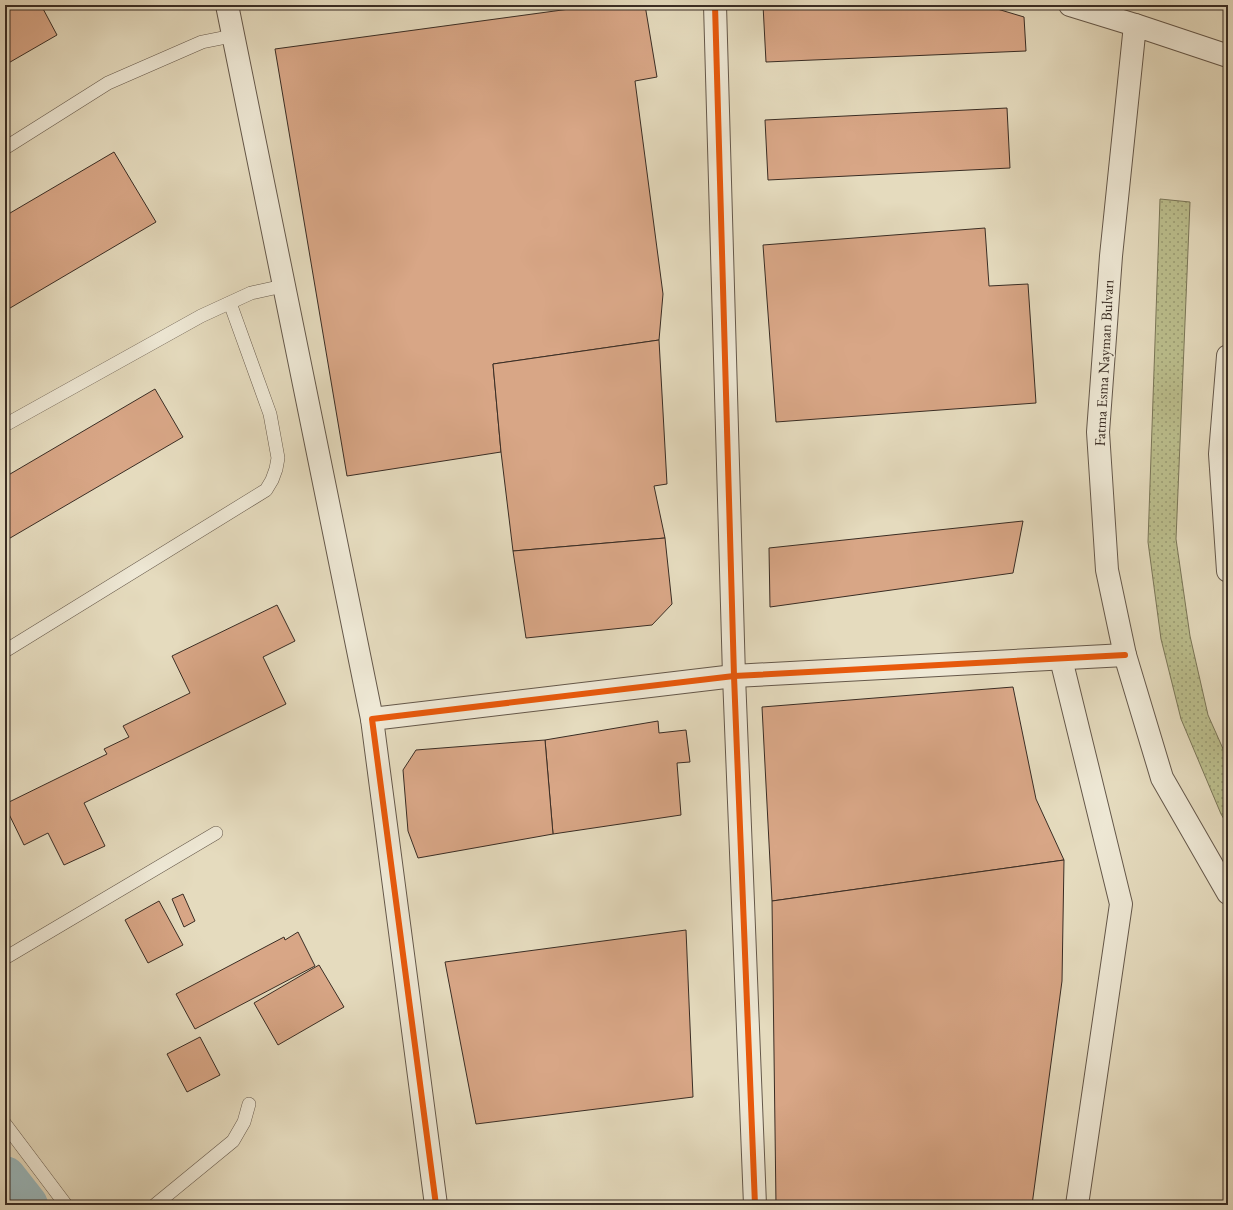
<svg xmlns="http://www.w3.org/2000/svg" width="1233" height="1210" viewBox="0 0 1233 1210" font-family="'EB Garamond',serif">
<defs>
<pattern id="grass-dots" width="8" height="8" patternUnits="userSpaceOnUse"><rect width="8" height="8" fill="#bbbe8d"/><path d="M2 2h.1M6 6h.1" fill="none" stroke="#999b73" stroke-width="1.8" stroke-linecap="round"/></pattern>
</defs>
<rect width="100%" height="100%" fill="#e5dbbe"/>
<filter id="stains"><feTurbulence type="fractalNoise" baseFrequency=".005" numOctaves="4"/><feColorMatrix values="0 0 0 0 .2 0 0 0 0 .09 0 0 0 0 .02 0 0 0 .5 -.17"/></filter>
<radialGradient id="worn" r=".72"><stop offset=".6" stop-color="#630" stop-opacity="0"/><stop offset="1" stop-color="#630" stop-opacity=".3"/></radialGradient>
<path fill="url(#grass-dots)" stroke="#7a7658" d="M1160,199L1190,202L1176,539L1190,636L1208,715L1228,760V826L1221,814L1181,719L1161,639L1148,542Z"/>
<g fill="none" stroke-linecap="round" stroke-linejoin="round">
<path stroke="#9ab8bc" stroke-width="42" d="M5,1177L27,1205"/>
</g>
<g fill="#d8a686" stroke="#3a2d24">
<path d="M5,5H41L57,35L5,65Z"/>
<path d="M599,5H645L657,77L635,81L663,294L659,340L493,364L501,452L347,476L275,49Z"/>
<path d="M763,5H984L1024,17L1026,51L766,62Z"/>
<path d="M1007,108L1010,168L768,180L765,120Z"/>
<path d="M114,152L156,222L5,311V216Z"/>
<path d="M985,228L989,286L1028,284L1036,403L776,422L763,245Z"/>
<path d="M659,340L667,484L654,486L665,538L513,551L501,452L493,364Z"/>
<path d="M155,389L183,437L5,541V477Z"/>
<path d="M1023,521L1013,573L770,607L769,548Z"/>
<path d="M665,538L672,604L652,625L526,638L513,551Z"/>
<path d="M277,605L295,641L263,657L286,704L84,803L105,846L64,865L48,833L24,845L5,806V804L107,754L104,749L129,737L123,726L190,693L172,656Z"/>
<path d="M1013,687L1036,799L1064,860L772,901L762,707Z"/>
<path d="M658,721L659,733L686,730L690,762L677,763L681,815L553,834L545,740Z"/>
<path d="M545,740L553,834L418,858L408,831L403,770L416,750Z"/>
<path d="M1064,860L1062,981L1032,1205H776L772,901Z"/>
<path d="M183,894L195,921L184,927L172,899Z"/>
<path d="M159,901L183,945L148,963L125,920Z"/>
<path d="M686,930L693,1097L476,1124L445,962Z"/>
<path d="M298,932L315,966L195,1029L176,994L284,937L285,940Z"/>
<path d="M319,965L344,1007L278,1045L254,1003Z"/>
<path d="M200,1037L220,1075L187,1092L167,1054Z"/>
</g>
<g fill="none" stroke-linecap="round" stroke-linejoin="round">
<defs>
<g id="service">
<path d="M5,148L108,83L202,42L232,36"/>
<path d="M5,425L201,316L251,293L283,286"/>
<path d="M5,651L266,490L272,480L276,469L278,458L270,414L230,303"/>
<path d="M5,958L216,833"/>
<path d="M5,1124L66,1205"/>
<path d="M155,1205L233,1141L244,1122L249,1104"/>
</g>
<g id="minor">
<path d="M227,5L372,719"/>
<path d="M715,5L734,676L755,1205"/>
<path d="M1070,5L1135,25"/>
<path d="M1061,659L1121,904L1077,1205"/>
<path d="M436,1205L372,719L734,676L1125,655"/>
</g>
<g id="tertiary">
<path d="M1228,56L1135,25L1111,256L1098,432L1107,570L1125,655L1162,778L1228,893"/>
<path d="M1228,356L1220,454L1228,571"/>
</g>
</defs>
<use href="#service" stroke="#65584a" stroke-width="14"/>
<use href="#minor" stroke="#65584a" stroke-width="24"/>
<use href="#tertiary" stroke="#65584a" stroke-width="24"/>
<use href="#service" stroke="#eee8d5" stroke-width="13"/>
<use href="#minor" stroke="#eee8d5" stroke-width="22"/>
<use href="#tertiary" stroke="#eee8d5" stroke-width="22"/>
<defs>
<g id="cycleway">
<path d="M715,5L734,676L755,1205"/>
<path d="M436,1205L372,719L734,676L1125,655"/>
</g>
</defs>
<use href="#cycleway" stroke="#eee8d5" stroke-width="8"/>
<use href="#cycleway" stroke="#e8590c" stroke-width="6"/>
</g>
<g text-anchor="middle" stroke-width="3" stroke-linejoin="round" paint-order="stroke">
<g font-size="15" fill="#3a2d24" stroke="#eee8d5">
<text transform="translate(1104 363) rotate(-87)" y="5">Fatma Esma Nayman Bulvarı</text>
</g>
</g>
<rect width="1233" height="1210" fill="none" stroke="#e5dbbe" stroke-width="20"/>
<rect x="6" y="6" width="1221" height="1198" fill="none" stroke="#3a2d24" stroke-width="2"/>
<rect x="10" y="10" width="1213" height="1190" fill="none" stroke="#3a2d24"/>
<rect width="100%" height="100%" filter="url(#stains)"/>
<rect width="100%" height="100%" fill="url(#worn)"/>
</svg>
